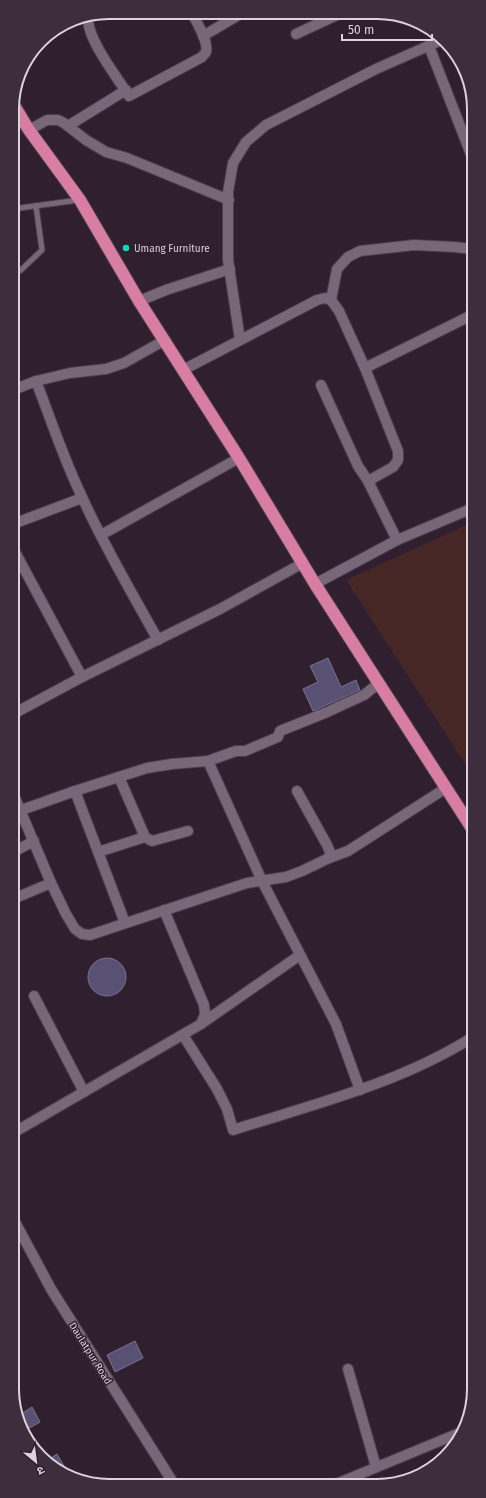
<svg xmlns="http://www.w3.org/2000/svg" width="486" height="1498" viewBox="0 0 486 1498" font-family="'Fira Sans','Noto Sans Devanagari',sans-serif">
<rect width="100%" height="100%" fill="#2f1f2f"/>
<path fill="#462725" d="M473,522V776L346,580Z"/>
<g fill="#595174" stroke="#78738a">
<path d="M328,658L341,687L356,680L360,690L313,711L303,689L318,682L310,666Z"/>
<circle cx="107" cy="977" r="19"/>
<path d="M135,1341L143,1358L115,1372L107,1355Z"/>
<path d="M32,1407L40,1422L26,1430L18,1416Z"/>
<path d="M57,1454L68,1473L46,1461Z"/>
</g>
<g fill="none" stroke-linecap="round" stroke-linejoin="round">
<defs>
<g id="lane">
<path d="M12,209L79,200"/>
<path d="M12,274L21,270L42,250L36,206"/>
</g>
<g id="street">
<path d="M90,16L88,18C87,39 117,77 129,96L202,57C203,55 205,54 206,52C209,42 196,21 192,13"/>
<path d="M296,34L339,14"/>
<path d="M203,36L242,13"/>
<path d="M429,46L472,157"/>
<path d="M68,126L126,90"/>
<path d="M12,127L24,121"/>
<path d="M29,130L47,120H58L64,123L86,140L106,152L127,158L229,200"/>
<path d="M331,300L337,269L348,257L360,251L414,245L455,247L472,249"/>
<path d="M139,301L166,290L230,269"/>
<path d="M240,340L228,260V192L233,163L246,142L266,125L376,69L444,39"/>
<path d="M365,368L472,315"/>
<path d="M183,370L317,300L325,298L331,300L339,311L365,368L398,451V460L393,467L368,481"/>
<path d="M36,381C51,420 64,460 82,497C104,546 132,593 158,640"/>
<path d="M321,385L358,466L368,481L397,540"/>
<path d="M13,390L36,381L70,373L106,369L124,363L165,340"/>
<path d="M13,524L82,498"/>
<path d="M101,535L239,458"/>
<path d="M13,548L82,677"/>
<path d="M315,584L397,540L473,508"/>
<path d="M13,714L82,677L220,609L303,563"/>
<path d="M208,761L236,751H245L278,737L280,731L325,713L364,695L379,683"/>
<path d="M119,777L145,837"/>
<path d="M75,791L125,923"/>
<path d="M13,793L51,883L66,914L75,929L82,934L90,935L247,883L286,877L302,871L329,858L330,852L327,845L297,791"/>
<path d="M13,813L75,791L147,768L172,764L208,761L262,881L336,1024L360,1090"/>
<path d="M13,852L34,841"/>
<path d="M98,852L145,837L152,841L188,831"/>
<path d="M329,858L348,851L446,788"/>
<path d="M13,899L51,883"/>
<path d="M34,996L84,1092"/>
<path d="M201,1024L300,955"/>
<path d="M183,1035L217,1089L227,1109L233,1130C315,1104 400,1083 473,1037"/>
<path d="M13,1133L201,1024L205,1014L204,1005L164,910"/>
<path d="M348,1369L376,1467"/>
<path d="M336,1484L464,1431"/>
</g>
<path id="secondary" d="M14,1220L51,1289L174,1484"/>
<path id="highway" d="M12,102L29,130L80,200L139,301L239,458L315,584L473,830"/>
</defs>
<use href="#lane" stroke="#4a3e4b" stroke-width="7"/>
<use href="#street" stroke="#4a3e4b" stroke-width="12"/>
<use href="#secondary" stroke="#4a3e4b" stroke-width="12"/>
<use href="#highway" stroke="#4a3e4b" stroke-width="14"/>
<use href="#lane" stroke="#786679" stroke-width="5"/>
<use href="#street" stroke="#786679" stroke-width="10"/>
<use href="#secondary" stroke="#786679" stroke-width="10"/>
<use href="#highway" stroke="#d97ea3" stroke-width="12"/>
</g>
<circle fill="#14d5b3" stroke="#2f1f2f" stroke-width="1.5" cx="126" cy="248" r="4"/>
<g text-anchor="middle" stroke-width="3" stroke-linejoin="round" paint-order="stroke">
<g font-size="10" fill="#ddd3de" stroke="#2f1f2f" text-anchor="start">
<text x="134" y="252">Umang Furniture</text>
</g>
<g font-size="10" fill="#ddd3de" stroke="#2f1f2f">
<text transform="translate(91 1353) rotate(58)" y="4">Daulatpur Road</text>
</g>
</g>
<path d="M0 0H486V1498H0ZM109 19H377A90 90 0 0 1 467 109V1389A90 90 0 0 1 377 1479H109A90 90 0 0 1 19 1389V109A90 90 0 0 1 109 19Z" fill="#3d2d3d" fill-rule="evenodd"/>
<path fill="none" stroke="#ddd3de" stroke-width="2" d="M109 19H377A90 90 0 0 1 467 109V1389A90 90 0 0 1 377 1479H109A90 90 0 0 1 19 1389V109A90 90 0 0 1 109 19Z"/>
<g transform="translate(36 1462) rotate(151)" stroke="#2f1f2f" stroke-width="3" paint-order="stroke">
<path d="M0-3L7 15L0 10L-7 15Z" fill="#ddd3de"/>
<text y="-6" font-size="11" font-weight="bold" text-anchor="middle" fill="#ddd3de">उ</text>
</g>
<path d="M342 34v6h90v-6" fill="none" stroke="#ddd3de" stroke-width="2"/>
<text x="348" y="34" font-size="12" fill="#ddd3de" stroke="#2f1f2f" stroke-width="3" paint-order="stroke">50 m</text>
</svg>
